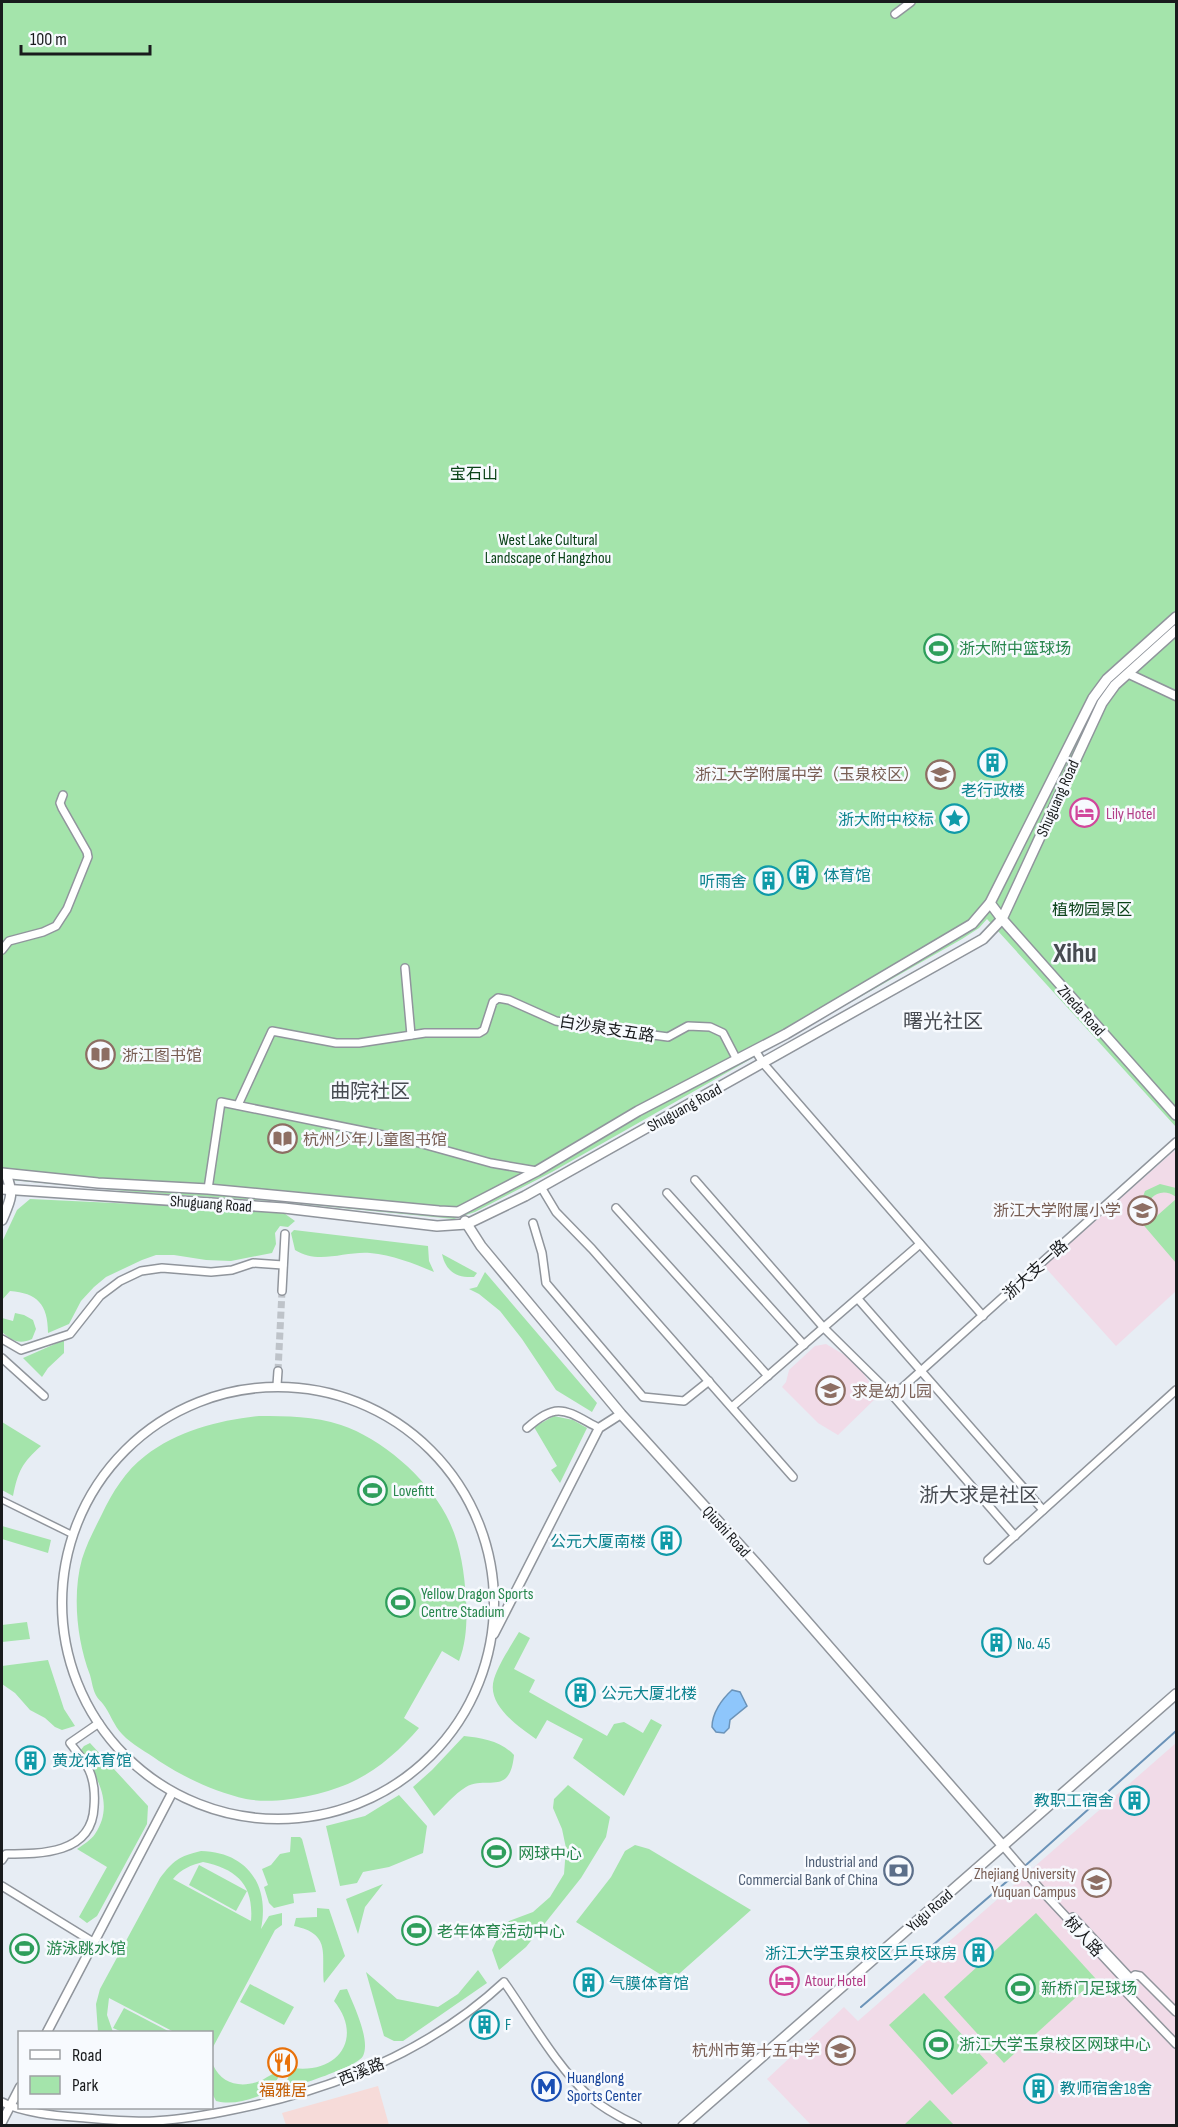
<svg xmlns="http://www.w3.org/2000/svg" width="1178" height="2127" viewBox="0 0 1178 2127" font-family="'Sofia Sans Condensed','Noto Sans SC',sans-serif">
<rect width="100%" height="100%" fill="#e7edf4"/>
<path fill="#f6dbd9" d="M378,2086L389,2125H286L282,2113Z"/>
<g fill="#f1dbe8">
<path d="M1174,1151L1176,1154V1291L1116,1346L1044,1266Z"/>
<path d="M826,1344L843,1354L857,1365L879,1395L838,1435L818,1423L782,1387L786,1382L789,1370L815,1346Z"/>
<path d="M1176,1743V2125H811L767,2079L844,2007L858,2021Z"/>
</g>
<g fill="#a4e4ab" fill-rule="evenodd">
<path d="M2,2H1176V1127L987,919L979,928L962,939L552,1172L475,1212L454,1219L271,1201L135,1192L2,1179Z"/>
<path d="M1160,1184L1176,1188V1197C1162,1186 1147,1196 1145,1213L1150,1222L1176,1199V1263L1134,1214L1138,1210L1145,1191Z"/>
<path d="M30,1199L281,1211L295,1221L288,1227L280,1226L275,1233L276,1244L272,1253L231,1261L206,1260L174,1255H156L142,1260L106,1277L94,1287L81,1301L69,1324L48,1333C48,1304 37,1293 10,1291L2,1300V1242L17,1210Z"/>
<path d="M294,1230L428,1246L429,1261L434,1272C413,1263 392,1255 370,1253C345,1251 318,1265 295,1250L291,1233Z"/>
<path d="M442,1254L477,1273L474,1277C457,1278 446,1272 442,1254Z"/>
<path d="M485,1272L597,1403L592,1412L556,1390L522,1339L500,1311L479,1294L469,1289L477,1287Z"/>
<path d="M15,1313L24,1315L33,1320L36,1329L32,1339C19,1345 11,1340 2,1332V1318L13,1321Z"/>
<path d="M64,1340V1353L48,1368L42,1377L23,1358Z"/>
<path d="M259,1416C287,1416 314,1416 341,1425C381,1438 426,1477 446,1515C460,1541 464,1569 466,1598C467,1619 467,1641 459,1661L442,1651L404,1718L419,1728C401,1749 378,1770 352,1782C324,1795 277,1805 246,1799C215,1792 185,1778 159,1761C147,1752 132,1745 122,1734C114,1726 110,1713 103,1704C101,1701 98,1699 97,1697C93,1691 92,1682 90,1675C77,1641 72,1595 82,1559C87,1543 95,1528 102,1514C112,1493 126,1470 145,1456C177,1431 220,1420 259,1416Z"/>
<path d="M554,1416L573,1420L587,1428L560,1483L551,1470L557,1466L534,1427Z"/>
<path d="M2,1422L41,1446C22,1463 18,1471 13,1496L2,1490Z"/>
<path d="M2,1526L51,1540L48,1553L2,1539Z"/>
<path d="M27,1622L30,1639L2,1642V1625Z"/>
<path d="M519,1632L530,1638L514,1669L535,1680L529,1692L607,1736L614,1724L624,1722L643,1733L651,1719L662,1725L624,1796L573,1758L583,1739L547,1720L536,1739C518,1726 486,1705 494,1679C499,1663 511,1646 519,1632Z"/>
<path d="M48,1660L64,1709L75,1726L62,1730L55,1727L45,1718L30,1710L15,1693L2,1684V1666Z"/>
<path d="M464,1736C482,1738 501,1741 514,1755C510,1797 487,1775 466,1787C454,1794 444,1807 434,1816L413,1787L432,1770Z"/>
<path d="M90,1743L148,1806L147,1824L97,1916L87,1923L79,1917L107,1867L77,1849C83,1845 91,1840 95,1834C115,1804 97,1776 80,1751L84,1746Z"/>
<path d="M568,1785L610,1817L606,1837L581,1878L526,1947L499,1970L492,1950L501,1931L509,1921L533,1912L550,1897L564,1874L566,1848L562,1829L553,1808L554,1799Z"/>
<path d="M399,1795L427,1826L423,1853L389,1867L363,1872L357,1883L340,1886L326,1826L365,1816Z"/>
<path d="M291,1837H300L302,1839L316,1892L293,1894L294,1903L274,1908L269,1903L264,1887L268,1885L262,1869L271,1865L280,1854L290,1852Z"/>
<path d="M635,1845L649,1849L751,1910L671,1981L576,1922L611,1877L625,1851Z"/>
<path d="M201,1851C247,1852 270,1885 261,1929L269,1916L282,1913V1925L275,1930L212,2049V2032H174L109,1998L107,2015L113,2032H98L96,2004L100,1989L160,1878C173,1861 179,1856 201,1851ZM203,1862C237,1869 254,1885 251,1921L173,1879C181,1869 191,1865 203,1862Z"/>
<path d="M199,1865L247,1891L236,1911L189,1885Z"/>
<path d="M383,1884L365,1907L358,1934L346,1899Z"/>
<path d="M317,1908L329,1909L345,1956L324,1983C321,1954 332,1934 294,1926L296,1918L317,1917Z"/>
<path d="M1036,1913L1096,1979L1004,2063L944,1997Z"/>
<path d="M478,1970L487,1983L403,2041H394L384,2036L366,1972L397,1999L438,2007L458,1994Z"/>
<path d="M250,1984L294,2007L284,2025L240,2002Z"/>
<path d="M347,1989C353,2004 371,2040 363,2056C357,2067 296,2086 282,2090L293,2068C338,2074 364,2038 334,2001L340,1990Z"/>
<path d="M924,1993L988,2063L952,2095L889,2025Z"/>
<path d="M124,2008L170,2032H122L113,2028Z"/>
<path d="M213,2065C221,2083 239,2088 257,2082C266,2079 274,2072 283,2069L270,2092C253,2098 235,2106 216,2101L212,2093V2068Z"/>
<path d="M930,2100L954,2125H904Z"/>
</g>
<path fill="#8ec6fb" stroke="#6b93b8" stroke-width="1.5" d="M732,1690L740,1692L747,1706L730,1720L729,1728L724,1733L716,1732L712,1727C712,1713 722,1699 732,1690Z"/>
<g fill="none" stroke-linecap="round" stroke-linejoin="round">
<path stroke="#6b93b8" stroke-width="2" d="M861,2007L1026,1865L1176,1731"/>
<path stroke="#bec3c9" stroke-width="7" stroke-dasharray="7 3.5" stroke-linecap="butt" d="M278,1371L282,1291"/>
<defs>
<path id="pedestrian" d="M2,1500L73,1535"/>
<g id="minor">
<path d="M895,14L911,2"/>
<path d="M2,950L9,941L43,932L56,926L67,909L88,857L87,852L62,808L60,803L63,795"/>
<path d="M405,968L411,1035"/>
<path d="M755,1050L763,1063L983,1316"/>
<path d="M238,1105L272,1031L336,1043H359L425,1033H479L484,1030L493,1002L498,998L509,1000L556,1021L580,1025L668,1037L688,1026L710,1027L723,1033L737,1060"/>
<path d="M695,1180L824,1328L893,1396L1015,1536"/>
<path d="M541,1187L556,1212L592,1249L793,1477"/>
<path d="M208,1189L221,1102L408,1140L491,1163L537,1171"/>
<path d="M667,1193L804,1345"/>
<path d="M616,1208L768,1376"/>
<path d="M533,1223L542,1253L546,1283L643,1397L684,1401L709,1381"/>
<path d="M282,1291L285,1234"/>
<path d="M858,1299L1043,1510"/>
<path d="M2,1339L21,1350L70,1334L100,1296L120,1281L141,1271L162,1268L211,1272L232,1270L253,1263L283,1265"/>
<path d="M2,1358L44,1396"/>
<path d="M277,1385L278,1371"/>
<path d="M893,1396L1176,1142"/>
<path d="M732,1407L920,1244"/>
<path d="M527,1428C558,1400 566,1411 599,1428"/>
<path d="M988,1560L1176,1390"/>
<path d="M1003,1846L1041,1890L1127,1982"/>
<path d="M2,1860L6,1854C41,1854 92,1854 94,1807C95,1795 94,1781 89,1770C84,1760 76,1751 70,1743L99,1723"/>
<path d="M2,1886L93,1942"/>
<path d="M1073,1917L1131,1979"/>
<path d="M1176,2012L1140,1976L1135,1975L1127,1982L1125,1991L1176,2044"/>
<path d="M2,2102C24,2114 61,2116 86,2118C109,2120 132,2122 154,2121C177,2120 200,2116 222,2112C324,2093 427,2054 504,1982C530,2019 557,2067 590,2097C604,2109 621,2118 638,2126"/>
</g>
<g id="tertiary">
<path d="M1129,674L1176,696"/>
<circle cx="278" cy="1603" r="216"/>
<path d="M494,1634L599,1428L621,1414"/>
<path d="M47,2032L172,1793"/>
<path d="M2,2122L20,2087"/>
</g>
<g id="secondary">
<path d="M990,903L1002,919L1176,1115"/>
<path d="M2,1173L98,1183L208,1189L439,1211L458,1212L537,1171L638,1111L786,1034L972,924L990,903L1093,698L1107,679L1176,617"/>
<path d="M2,1189L284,1208L437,1226L467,1224L525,1196L983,939L1002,919L1102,703L1115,685L1176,630"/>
<path d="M2,1220C11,1199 14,1195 6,1174"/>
<path d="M465,1221L481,1246L621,1414L756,1563L1003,1846"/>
<path d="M683,2126L1176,1694"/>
</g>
</defs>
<use href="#pedestrian" stroke="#90959c" stroke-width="8"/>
<use href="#minor" stroke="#90959c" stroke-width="10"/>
<use href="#tertiary" stroke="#90959c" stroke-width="11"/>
<use href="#secondary" stroke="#90959c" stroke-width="12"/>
<use href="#pedestrian" stroke="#fff" stroke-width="5"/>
<use href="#minor" stroke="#fff" stroke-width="7"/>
<use href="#tertiary" stroke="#fff" stroke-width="8"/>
<use href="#secondary" stroke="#fff" stroke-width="9"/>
</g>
<defs>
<symbol id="stadium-ring" viewBox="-11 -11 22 22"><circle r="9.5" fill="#f7fafe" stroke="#2e9e5b" stroke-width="1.5"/><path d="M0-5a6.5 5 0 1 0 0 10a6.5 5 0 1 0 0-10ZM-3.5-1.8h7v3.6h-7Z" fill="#2e9e5b"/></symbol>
<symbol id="building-ring" viewBox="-11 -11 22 22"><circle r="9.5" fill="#f7fafe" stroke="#0f9aa8" stroke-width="1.5"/><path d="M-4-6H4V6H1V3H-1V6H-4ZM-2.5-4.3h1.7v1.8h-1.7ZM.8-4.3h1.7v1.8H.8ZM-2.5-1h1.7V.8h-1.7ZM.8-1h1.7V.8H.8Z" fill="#0f9aa8"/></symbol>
<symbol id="school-ring" viewBox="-11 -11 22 22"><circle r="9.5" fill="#f7fafe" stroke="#8d6e63" stroke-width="1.5"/><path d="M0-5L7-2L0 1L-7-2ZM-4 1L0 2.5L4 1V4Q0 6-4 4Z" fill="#8d6e63"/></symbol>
<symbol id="hotel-ring" viewBox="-11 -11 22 22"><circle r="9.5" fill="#f7fafe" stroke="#d1479c" stroke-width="1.5"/><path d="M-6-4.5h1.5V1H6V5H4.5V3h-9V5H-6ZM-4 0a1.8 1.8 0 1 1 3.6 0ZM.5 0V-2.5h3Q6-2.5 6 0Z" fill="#d1479c"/></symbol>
<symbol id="sight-ring" viewBox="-11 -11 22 22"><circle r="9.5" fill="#f7fafe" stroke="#0f9aa8" stroke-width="1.5"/><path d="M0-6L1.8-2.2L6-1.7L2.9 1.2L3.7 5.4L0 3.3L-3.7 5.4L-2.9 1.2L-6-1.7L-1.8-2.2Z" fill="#0f9aa8"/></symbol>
<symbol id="library-ring" viewBox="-11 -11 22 22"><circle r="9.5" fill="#f7fafe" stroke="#8d6e63" stroke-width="1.5"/><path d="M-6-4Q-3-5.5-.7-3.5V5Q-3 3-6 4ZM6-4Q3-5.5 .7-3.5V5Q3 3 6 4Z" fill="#8d6e63"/></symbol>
<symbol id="bank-ring" viewBox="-11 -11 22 22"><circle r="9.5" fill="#f7fafe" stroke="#5c6f8a" stroke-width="1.5"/><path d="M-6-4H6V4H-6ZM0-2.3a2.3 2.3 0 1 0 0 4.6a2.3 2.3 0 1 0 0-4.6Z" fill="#5c6f8a"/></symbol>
<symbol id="university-ring" viewBox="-11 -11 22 22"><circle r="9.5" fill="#f7fafe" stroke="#8d6e63" stroke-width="1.5"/><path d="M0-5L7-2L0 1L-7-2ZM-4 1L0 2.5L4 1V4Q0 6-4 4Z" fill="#8d6e63"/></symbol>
<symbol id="restaurant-ring" viewBox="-11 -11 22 22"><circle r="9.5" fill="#f7fafe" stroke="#e8710a" stroke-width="1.5"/><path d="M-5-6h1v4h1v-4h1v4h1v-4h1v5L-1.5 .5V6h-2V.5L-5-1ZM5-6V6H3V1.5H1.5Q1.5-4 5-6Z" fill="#e8710a"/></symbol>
<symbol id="metro-ring" viewBox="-11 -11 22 22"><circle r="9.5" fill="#f7fafe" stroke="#1a4fb4" stroke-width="1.5"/><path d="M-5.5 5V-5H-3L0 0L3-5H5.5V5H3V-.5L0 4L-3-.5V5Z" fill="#1a4fb4"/></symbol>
</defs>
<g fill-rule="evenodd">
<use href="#stadium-ring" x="922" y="632" width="33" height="33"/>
<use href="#building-ring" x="976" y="746" width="33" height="33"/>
<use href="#school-ring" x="924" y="758" width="33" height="33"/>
<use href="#hotel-ring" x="1068" y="796" width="33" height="33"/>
<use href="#sight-ring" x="938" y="802" width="33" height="33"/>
<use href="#building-ring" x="786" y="858" width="33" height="33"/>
<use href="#building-ring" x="752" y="864" width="33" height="33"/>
<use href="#library-ring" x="84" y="1038" width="33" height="33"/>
<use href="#library-ring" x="266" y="1122" width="33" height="33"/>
<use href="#school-ring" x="1126" y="1194" width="33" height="33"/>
<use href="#school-ring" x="814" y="1374" width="33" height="33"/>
<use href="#stadium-ring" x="356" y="1474" width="33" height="33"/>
<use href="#building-ring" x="650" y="1524" width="33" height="33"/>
<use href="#stadium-ring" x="384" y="1586" width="33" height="33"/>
<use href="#building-ring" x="980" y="1626" width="33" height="33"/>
<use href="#building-ring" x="564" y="1676" width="33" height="33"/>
<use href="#building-ring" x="14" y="1744" width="33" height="33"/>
<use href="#building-ring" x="1118" y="1784" width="33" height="33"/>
<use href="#stadium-ring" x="480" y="1836" width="33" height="33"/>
<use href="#bank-ring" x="882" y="1854" width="33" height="33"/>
<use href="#university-ring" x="1080" y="1866" width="33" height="33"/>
<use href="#stadium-ring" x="400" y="1914" width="33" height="33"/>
<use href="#stadium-ring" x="8" y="1932" width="33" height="33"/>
<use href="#building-ring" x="962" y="1936" width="33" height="33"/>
<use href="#hotel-ring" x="768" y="1964" width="33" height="33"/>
<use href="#building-ring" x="572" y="1966" width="33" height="33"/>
<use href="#stadium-ring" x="1004" y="1972" width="33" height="33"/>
<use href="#building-ring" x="468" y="2008" width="33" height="33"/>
<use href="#stadium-ring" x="922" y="2028" width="33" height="33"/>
<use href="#school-ring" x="824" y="2034" width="33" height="33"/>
<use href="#restaurant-ring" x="266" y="2046" width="33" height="33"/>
<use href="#metro-ring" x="530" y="2070" width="33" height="33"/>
<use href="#building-ring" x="1022" y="2072" width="33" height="33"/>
</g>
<g text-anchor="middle" stroke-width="5" stroke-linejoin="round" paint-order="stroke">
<g font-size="16" fill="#0b4319" stroke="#f7fafe">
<text x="474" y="479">宝石山</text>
<text x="548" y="545">West Lake Cultural<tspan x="548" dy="18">Landscape of Hangzhou</tspan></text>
<text x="1092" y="915">植物园景区</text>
</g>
<g font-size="16" fill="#27864d" stroke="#f7fafe" text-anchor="start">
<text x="959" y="654">浙大附中篮球场</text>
<text x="393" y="1496">Lovefitt</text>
<text x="421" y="1599">Yellow Dragon Sports<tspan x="421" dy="18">Centre Stadium</tspan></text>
<text x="518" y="1859">网球中心</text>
<text x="437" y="1937">老年体育活动中心</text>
<text x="46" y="1954">游泳跳水馆</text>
<text x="1041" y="1994">新桥门足球场</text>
<text x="959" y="2050">浙江大学玉泉校区网球中心</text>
</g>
<g font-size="16" fill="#785e54" stroke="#f7fafe" text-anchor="end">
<text x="919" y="780">浙江大学附属中学（玉泉校区）</text>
<text x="122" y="1061" text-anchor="start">浙江图书馆</text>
<text x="303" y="1145" text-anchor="start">杭州少年儿童图书馆</text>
<text x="1121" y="1216">浙江大学附属小学</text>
<text x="852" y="1397" text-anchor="start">求是幼儿园</text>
<text x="1076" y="1879">Zhejiang University<tspan x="1076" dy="18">Yuquan Campus</tspan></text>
<text x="820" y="2056">杭州市第十五中学</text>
</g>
<g font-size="16" fill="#0d838f" stroke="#f7fafe" text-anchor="start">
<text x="993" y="796" text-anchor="middle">老行政楼</text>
<text x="934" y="825" text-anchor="end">浙大附中校标</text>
<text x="823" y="881">体育馆</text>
<text x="747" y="887" text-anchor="end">听雨舍</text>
<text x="646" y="1547" text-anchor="end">公元大厦南楼</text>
<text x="1017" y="1649">No. 45</text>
<text x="601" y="1699">公元大厦北楼</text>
<text x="52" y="1766">黄龙体育馆</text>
<text x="1114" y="1806" text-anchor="end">教职工宿舍</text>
<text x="957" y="1959" text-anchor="end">浙江大学玉泉校区乒乓球房</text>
<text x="609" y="1989">气膜体育馆</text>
<text x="505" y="2030">F</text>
<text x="1060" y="2094">教师宿舍18舍</text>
</g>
<g font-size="16" fill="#191b1d" stroke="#f7fafe">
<text transform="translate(1057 798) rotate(-66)" y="6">Shuguang Road</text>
<text transform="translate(1082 1010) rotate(48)" y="6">Zheda Road</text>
<text transform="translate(607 1028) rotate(9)" y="6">白沙泉支五路</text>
<text transform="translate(684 1107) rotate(-29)" y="6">Shuguang Road</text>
<text transform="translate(211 1203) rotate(4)" y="6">Shuguang Road</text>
<text transform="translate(1035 1269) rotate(-42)" y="6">浙大支一路</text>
<text transform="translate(727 1531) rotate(48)" y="6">Qiushi Road</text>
<text transform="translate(929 1910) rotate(-41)" y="6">Yugu Road</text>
<text transform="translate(1084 1936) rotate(47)" y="6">树人路</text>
<text transform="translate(361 2071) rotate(-22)" y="6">西溪路</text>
</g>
<g font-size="16" fill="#b23c85" stroke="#f7fafe" text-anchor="start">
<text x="1106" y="819">Lily Hotel</text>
<text x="805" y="1986">Atour Hotel</text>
</g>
<g font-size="16" fill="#4e5e75" stroke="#f7fafe" text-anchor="end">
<text x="878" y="1867">Industrial and<tspan x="878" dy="18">Commercial Bank of China</tspan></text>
</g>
<g font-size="16" fill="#164399" stroke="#f7fafe" text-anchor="start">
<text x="567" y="2083">Huanglong<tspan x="567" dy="18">Sports Center</tspan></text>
</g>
<g font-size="16" fill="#c56008" stroke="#f7fafe">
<text x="283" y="2096">福雅居</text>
</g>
<g font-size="20" fill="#474b51" stroke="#f7fafe">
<text x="943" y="1028">曙光社区</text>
<text x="370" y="1098">曲院社区</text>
<text x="979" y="1502">浙大求是社区</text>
</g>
<g font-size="28" font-weight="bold" fill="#474b51" stroke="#f7fafe">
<text x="1075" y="962">Xihu</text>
</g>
</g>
<rect width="1178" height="2127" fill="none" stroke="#191b1d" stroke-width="6"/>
<rect x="18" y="2031" width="195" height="78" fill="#f7fafe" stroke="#9ea1a4" stroke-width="1.5"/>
<rect x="30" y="2050" width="30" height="9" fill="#ffffff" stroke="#9ea1a4" stroke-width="1.5"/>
<text x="72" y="2061" font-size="18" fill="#191b1d">Road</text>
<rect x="30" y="2076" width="30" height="18" fill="#a4e4ab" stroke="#9ea1a4" stroke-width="1.5"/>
<text x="72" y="2091" font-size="18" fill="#191b1d">Park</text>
<path d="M21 45v9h129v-9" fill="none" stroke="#191b1d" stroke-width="3"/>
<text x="30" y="45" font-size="18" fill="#191b1d" stroke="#f7fafe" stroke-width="4.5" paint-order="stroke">100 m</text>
</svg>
